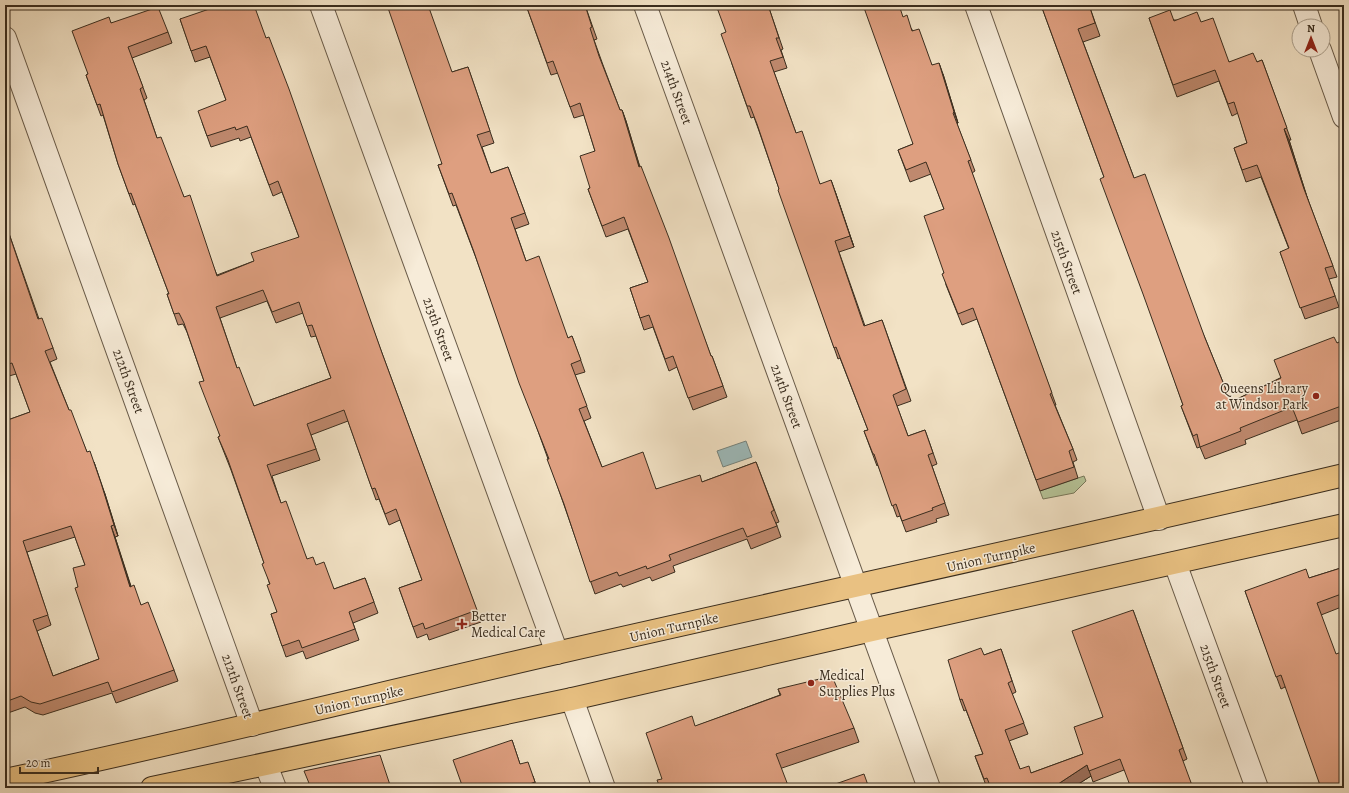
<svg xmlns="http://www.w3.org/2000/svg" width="1349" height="793" viewBox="0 0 1349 793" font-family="Alegreya,serif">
<rect width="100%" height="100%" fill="#f2e2c5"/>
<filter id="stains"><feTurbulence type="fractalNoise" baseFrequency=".005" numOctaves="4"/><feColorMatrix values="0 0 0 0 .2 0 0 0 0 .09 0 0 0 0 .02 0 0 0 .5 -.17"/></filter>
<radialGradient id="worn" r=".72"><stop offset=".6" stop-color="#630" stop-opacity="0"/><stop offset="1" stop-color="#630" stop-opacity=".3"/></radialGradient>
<path fill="#b6c498" stroke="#78785b" d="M1084,476L1086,481L1074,493L1043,499L1040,491Z"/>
<path fill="#9dbcbd" stroke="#75837d" d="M746,441L752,457L723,467L717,451Z"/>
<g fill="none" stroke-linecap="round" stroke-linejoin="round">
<defs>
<g id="minor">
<path d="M321,5L557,653"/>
<path d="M645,5L929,788"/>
<path d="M976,5L1159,519"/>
<path d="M1304,5L1311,26"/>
<path d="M5,38L252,725"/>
<path d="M1320,50L1344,117"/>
<path d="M1175,563L1257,788"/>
<path d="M572,699L604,788"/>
<path d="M266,765L275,788"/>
</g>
<g id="major">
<path d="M5,780C190,741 373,695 556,653C819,593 1082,537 1344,475"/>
<path d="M152,788L572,699L872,630L1344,525"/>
</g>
</defs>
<use href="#minor" stroke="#685a48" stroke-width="24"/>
<use href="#major" stroke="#3a2d1e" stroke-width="24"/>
<use href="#minor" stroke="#f7ecd9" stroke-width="22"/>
<use href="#major" stroke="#e9c182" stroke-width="22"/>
</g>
<g fill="#bf896e" stroke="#3a2d1e" fill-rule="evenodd">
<path d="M526,5H585L597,39L594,40L603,65L620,110H622L626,121L640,167L711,356H712L727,397L693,410L677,367L669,371L653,327L644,330L630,288L648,282L628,229L606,237L588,189L590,188L595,151L584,115L574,118L558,73L551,75Z"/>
<path d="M768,5L783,49L781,50L787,68L774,72L796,133L820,184L835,191L854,247L839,252L865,326L882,320L911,401L897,406L908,436L925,430L937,464L932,466L949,515L936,519L937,522L906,532L900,516L897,517L878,465L877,466L864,431L868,430L840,358L838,359L759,131L754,117L751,118L732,64L726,32Z"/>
<path d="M1041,5H1089L1100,36L1083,42L1134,178L1205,338L1231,402L1280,378L1337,343L1344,340V419L1302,434L1297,420L1245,440L1246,444L1205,459L1200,447L1197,448L1181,406L1183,405L1104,177Z"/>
<path d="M903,17L913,31L932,65L943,74L958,123L957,124L975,171L972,173L1056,405H1055L1073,449L1077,460L1073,462L1078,478L1040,491L977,319L962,325L946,285L944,273V209L931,174L910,182L898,150L913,144Z"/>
<path d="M1149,18L1201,22L1229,62H1257L1262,60L1291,140H1289L1307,197L1337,277L1329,279L1339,307L1305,319L1280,252L1289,249L1261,177L1246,182L1234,148L1247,143L1238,113L1232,116L1219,81L1177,97Z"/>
<path d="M180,19L266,38L481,622L429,640L427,634L417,638L399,588L422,580L400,520L389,525L379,499L376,500L348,421L311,435L320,460L272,476L281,503L307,559L316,565L334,589L365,578L378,613L353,623L359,640L306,659L303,651L286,657L271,614L277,612L264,563L231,470L218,437L220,436L204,381L187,332L183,324L178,325L167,294H169L135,204L133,205L118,164L103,115L101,116L86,75L88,74L111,23L168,32L172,43L132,58L147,98L144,100L157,138L184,197L217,275L254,261L299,237L282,192L273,196L251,137L240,141L239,138L211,147L202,122L226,100L210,57L195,62ZM267,301L276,323L303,313L311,337L316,336L331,378L254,406L237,368L220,318Z"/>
<path d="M468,67L494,143L482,147L491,173L508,167L529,224L515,229L526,261L568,338L572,336L585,372L575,375L591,418L584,421L602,467L657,489L702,482L756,462L779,522L776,523L781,537L751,549L747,539L673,566L675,572L652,581L650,577L623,587L621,584L595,594L548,459L476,258L456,205L453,206L438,165L442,164L452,72Z"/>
<path d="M5,222L39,319L53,348L57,359L50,362L69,410L105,494L118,536L115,537L131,586L141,605L174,670L178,681L116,703L112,693L43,715L35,713L25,707L5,714V421L30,412L16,374L9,376L8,372L5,373ZM75,537L85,565L78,587L99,659L53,676L37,631L51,625L27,552Z"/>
<path d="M1344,567V606L1321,615L1285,687L1281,689L1245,591L1309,578Z"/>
<path d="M1133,610L1187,759L1183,761L1124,770L1093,782L1091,776L1072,788H987L975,756L983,754L966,710L964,711L960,700L984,655L1001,649L1016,692L1012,694L1028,734L1009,741L1020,769L1031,773L1083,754L1103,717Z"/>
<path d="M778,689L854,728L859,742L782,768L662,779L696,726L780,695Z"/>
<path d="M512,740L520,764L533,776L537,788H463Z"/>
</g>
<g fill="#9b6f5a" stroke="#3a2d1e">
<path d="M939,63L943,74L958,123L954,112Z"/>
<path d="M622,110L626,121L643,178L639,167Z"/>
<path d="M1284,129L1289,140L1308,200L1304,189Z"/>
<path d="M831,180L835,191L854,247L850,236Z"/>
<path d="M94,462L105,494L118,536L114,525Z"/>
<path d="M111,526L115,537L134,597L130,587Z"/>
<path d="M1087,765L1091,776L1072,788H1052Z"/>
</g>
<g fill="#de9f80" stroke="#3a2d1e" fill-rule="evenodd">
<path d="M221,5H254L266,38L269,37L289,89L382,353L477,610L425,629L423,623L413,627L399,588L422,580L396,509L385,514L375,488L372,489L344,410L307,424L316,449L267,465L281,503L286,501L307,559L313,557L316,565L324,562L334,589L365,578L374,602L349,612L355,629L302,648L299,640L282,646L271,614L277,612L267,585L270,584L262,564L264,563L228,460L218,437L220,436L199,382L204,381L184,323L179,313L174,314L167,294H169L131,193L129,194L118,164L100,104L97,105L86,75L88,74L72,31L109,17L111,23L158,7L168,32L128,47L143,87L140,89L157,138L161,137L184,197L190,195L217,276L254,261L251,253L299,237L278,181L269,185L247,126L236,130L235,127L207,136L198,111L226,100L206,46L191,51L180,19ZM263,290L272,312L299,302L307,326L312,325L331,378L254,406L239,367L237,368L216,307Z"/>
<path d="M387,5H428L452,72L468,67L490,131L477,135L491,173L508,167L525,213L511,218L526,261L539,256L568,338L572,336L581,360L571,364L587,406L579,409L602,467L643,452L656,489L700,475L702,482L756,462L774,510L771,512L777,526L747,537L743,528L669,555L671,560L647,569L646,566L619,576L617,572L590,582L564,504L547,459H549L519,383L474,252L452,193L449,194L438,165L442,164Z"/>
<path d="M526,5H585L592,27L590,28L599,56L620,110H622L639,167L641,166L669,238L711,356H712L723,386L688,398L673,356L665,359L649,315L640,318L630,288L648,282L624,217L602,226L588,189L590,188L580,156L595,151L580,103L570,107L553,61L547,63Z"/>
<path d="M716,5H768L779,38H776L783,57L770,61L796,133L802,131L820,184L831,180L850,236L835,241L864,326L882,320L906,389L893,395L908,436L925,430L933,453L928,455L945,503L932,508L933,510L902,521L896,504L892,506L874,454H873L864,431L868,430L836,347L834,348L778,190L779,189L757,124L750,106H747L732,64L721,34L726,32Z"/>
<path d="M863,5H899L903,17L907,15L912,31L919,29L932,65L939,63L954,112L953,113L971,160L968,161L1052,393L1050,394L1073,449L1069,451L1074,467L1036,480L973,308L958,314L942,274L944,273L924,216L944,209L926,162L906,170L898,150L913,144Z"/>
<path d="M1041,5H1089L1095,23L1078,29L1134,178L1145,174L1205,338L1231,402L1281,378L1274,360L1334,337L1337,343L1344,340V405L1298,422L1292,407L1240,428L1241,431L1200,447L1197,434L1193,436L1181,406L1183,405L1143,294L1100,179L1104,177Z"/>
<path d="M1170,10L1174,21L1197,12L1201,22L1213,18L1229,62L1253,53L1257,62L1262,60L1287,128L1284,129L1304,189L1333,266L1325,268L1335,296L1300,308L1280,252L1289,248L1257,165L1242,170L1234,148L1247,143L1234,102L1228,104L1215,70L1173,85L1149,18Z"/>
<path d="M5,222L38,319L42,318L53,348L45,351L69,410H71L87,452L90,451L101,483L114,525L111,526L130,587L134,585L141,605L148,602L174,670L112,692L108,682L40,704L31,702L21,696L5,702V421L30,412L12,363L5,365ZM71,526L85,565L73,568L78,587L75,588L99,659L53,676L33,620L48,615L23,541Z"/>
<path d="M1344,567V593L1317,603L1336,654L1344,651V788H1321L1281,675L1276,677L1245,591L1306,569L1309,578Z"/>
<path d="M1133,610L1183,748L1179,750L1193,788H1131L1120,759L1089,771L1087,765L1052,788H991L987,778L984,779L975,756L983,754L962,699L960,700L948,660L981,648L984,655L1001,649L1012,681L1008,683L1024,723L1005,730L1020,769L1029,766L1031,773L1083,754L1074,727L1103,717L1072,631Z"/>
<path d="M832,676L854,728L776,754L789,788H660L657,780L662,779L646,733L692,716L695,726L781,695L778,689Z"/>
<path d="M512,740L520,764L528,762L535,782L527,785L528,788H463L453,760Z"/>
<path d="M380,755L391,788H311L304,771Z"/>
<path d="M864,774L869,788H824Z"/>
</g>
<g fill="#8f2418" stroke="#f7ecd9" stroke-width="1.5">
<circle cx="1316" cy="396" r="4"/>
<path d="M460 618h4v4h4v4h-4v4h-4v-4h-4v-4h4z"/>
<circle cx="811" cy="683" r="4"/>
</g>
<g text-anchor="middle" stroke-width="3" stroke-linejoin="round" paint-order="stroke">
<g font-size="14" fill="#3a2d1e" stroke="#f7ecd9">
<text transform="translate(677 92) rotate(70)" y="5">214th Street</text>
<text transform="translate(1067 262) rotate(70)" y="5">215th Street</text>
<text transform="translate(439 329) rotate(70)" y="5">213th Street</text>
<text transform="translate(129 381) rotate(70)" y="5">212th Street</text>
<text transform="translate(787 396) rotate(70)" y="5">214th Street</text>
<text transform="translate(991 557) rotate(-13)" y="5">Union Turnpike</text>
<text transform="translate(674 627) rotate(-13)" y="5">Union Turnpike</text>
<text transform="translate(1216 676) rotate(70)" y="5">215th Street</text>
<text transform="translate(238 686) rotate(70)" y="5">212th Street</text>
<text transform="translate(359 700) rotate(-13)" y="5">Union Turnpike</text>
</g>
<g font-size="14" fill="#3a2d1e" stroke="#f7ecd9" text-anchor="start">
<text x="1308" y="393" text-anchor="end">Queens Library<tspan x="1308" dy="16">at Windsor Park</tspan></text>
<text x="471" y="621">Better<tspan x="471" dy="16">Medical Care</tspan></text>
<text x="819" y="680">Medical<tspan x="819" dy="16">Supplies Plus</tspan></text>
</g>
</g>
<rect width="1349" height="793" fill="none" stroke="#f2e2c5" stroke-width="20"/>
<rect x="6" y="6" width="1337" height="781" fill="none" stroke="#3a2d1e" stroke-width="2"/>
<rect x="10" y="10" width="1329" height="773" fill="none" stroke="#3a2d1e"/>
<g transform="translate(1311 38)"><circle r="19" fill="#f7ecd9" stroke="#aba08e"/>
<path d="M0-3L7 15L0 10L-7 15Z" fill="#8f2418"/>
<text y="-6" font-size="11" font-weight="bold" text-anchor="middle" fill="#3a2d1e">N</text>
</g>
<path d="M20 767v6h78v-6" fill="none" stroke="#3a2d1e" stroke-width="2"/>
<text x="26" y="767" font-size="12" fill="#3a2d1e" stroke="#f7ecd9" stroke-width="3" paint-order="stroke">20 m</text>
<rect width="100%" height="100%" filter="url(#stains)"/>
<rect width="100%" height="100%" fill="url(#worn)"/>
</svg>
